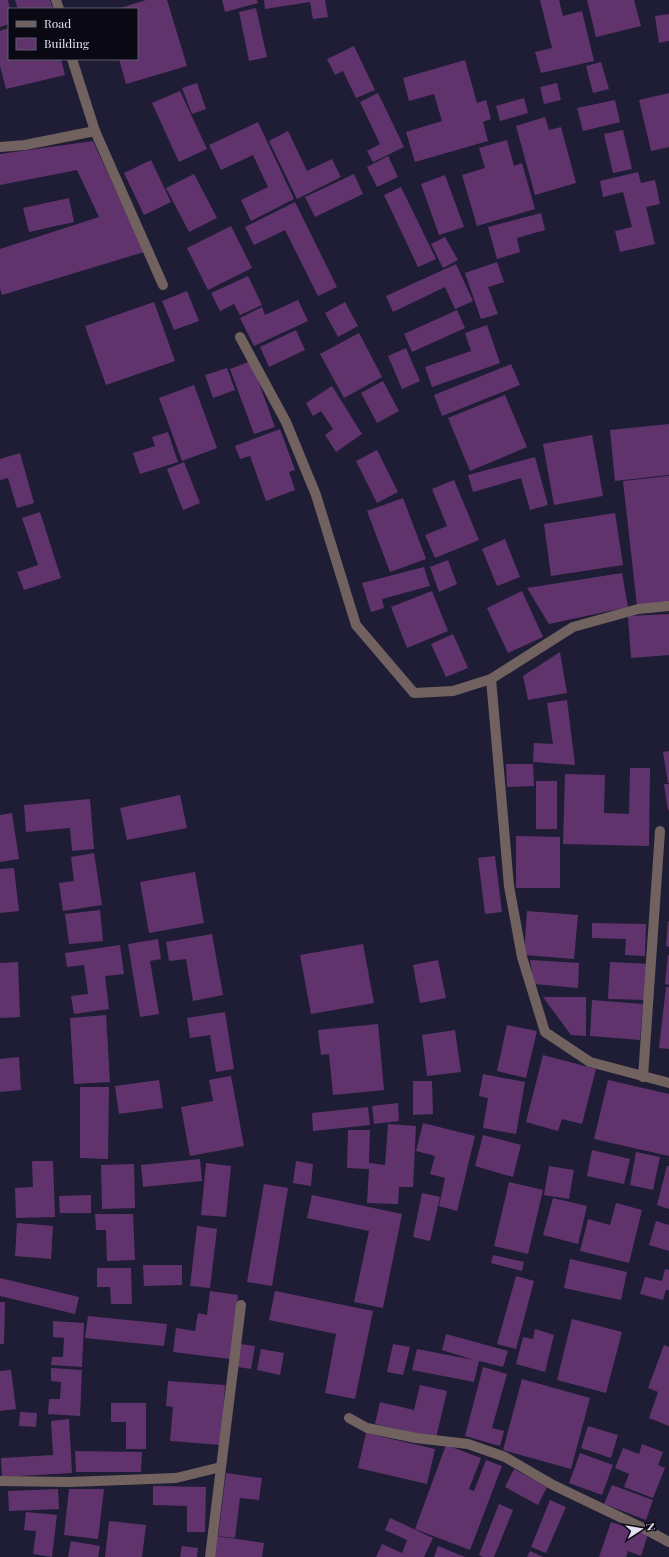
<svg xmlns="http://www.w3.org/2000/svg" width="669" height="1557" viewBox="0 0 669 1557" font-family="'Playfair Display',serif">
<rect width="100%" height="100%" fill="#1e1d35"/>
<g fill="#61336d">
<path d="M0,0H8L10,9L9,24L0,27Z"/>
<path d="M15,0H50L53,9H18Z"/>
<path d="M146,0H167L187,66L126,84L119,59H137V9H117Z"/>
<path d="M222,0H257L258,3L225,12Z"/>
<path d="M264,0H325L328,17L313,19L310,2L265,9Z"/>
<path d="M540,0H559L563,16L582,11L594,61L541,73L535,52L552,48Z"/>
<path d="M587,0H634L641,26L596,37Z"/>
<path d="M256,8L267,57L249,61L239,12Z"/>
<path d="M669,14V41L659,43L655,16Z"/>
<path d="M9,28V59H61L65,75L6,89L0,66V31Z"/>
<path d="M354,46L375,90L356,98L343,71L335,75L327,59Z"/>
<path d="M465,60L477,103L486,100L491,119L483,122L488,141L415,162L406,132L442,121L434,94L409,101L403,78Z"/>
<path d="M601,62L609,89L593,93L586,66Z"/>
<path d="M197,83L206,109L192,114L182,88Z"/>
<path d="M557,83L561,100L544,104L540,87Z"/>
<path d="M180,91L207,149L179,162L152,103Z"/>
<path d="M378,93L404,147L373,162L367,151L380,144L360,102Z"/>
<path d="M669,93V147L651,151L639,100Z"/>
<path d="M524,98L528,113L500,121L496,106Z"/>
<path d="M615,100L620,122L583,131L577,108Z"/>
<path d="M545,117L549,130L561,127L576,183L535,195L516,126Z"/>
<path d="M258,122L294,199L251,221L241,200L268,187L253,155L221,170L209,145Z"/>
<path d="M623,130L632,169L613,173L604,134Z"/>
<path d="M288,131L307,171L332,159L341,177L297,199L269,141Z"/>
<path d="M507,140L514,166L522,163L535,209L477,226L462,175L485,168L479,148Z"/>
<path d="M93,141L144,252L2,295L0,289V249L99,217L77,170L0,185V154Z"/>
<path d="M388,156L398,177L377,187L367,167Z"/>
<path d="M151,160L171,202L144,215L124,173Z"/>
<path d="M638,172L641,183L655,180L660,204L646,207L655,244L620,252L615,231L632,227L623,192L603,197L600,181Z"/>
<path d="M194,174L217,218L189,232L166,188Z"/>
<path d="M354,174L363,194L315,217L305,197Z"/>
<path d="M445,175L464,227L439,235L421,184Z"/>
<path d="M401,187L436,259L418,267L384,195Z"/>
<path d="M69,198L74,222L29,232L23,208Z"/>
<path d="M295,202L337,287L318,296L285,230L254,245L245,227Z"/>
<path d="M541,213L545,230L517,238L520,252L497,259L488,227Z"/>
<path d="M231,226L252,268L208,290L187,248Z"/>
<path d="M445,237L458,260L443,268L431,244Z"/>
<path d="M497,262L504,282L488,287L498,314L481,319L465,273Z"/>
<path d="M456,264L473,301L455,309L445,287L393,312L386,296Z"/>
<path d="M248,276L262,305L240,315L234,304L220,311L211,293Z"/>
<path d="M187,291L199,321L174,330L162,301Z"/>
<path d="M298,300L308,321L254,346L240,318L262,307L265,315Z"/>
<path d="M154,302L175,361L106,385L85,326Z"/>
<path d="M345,302L358,326L338,337L325,313Z"/>
<path d="M457,310L465,328L412,352L404,334Z"/>
<path d="M487,325L500,363L432,387L425,367L471,351L465,333Z"/>
<path d="M296,330L305,350L269,367L260,347Z"/>
<path d="M359,333L382,377L344,398L320,354Z"/>
<path d="M406,348L420,381L402,389L388,356Z"/>
<path d="M251,361L275,427L254,434L230,369Z"/>
<path d="M511,364L520,385L442,416L434,395Z"/>
<path d="M227,368L235,390L213,398L205,375Z"/>
<path d="M383,381L399,411L377,423L361,393Z"/>
<path d="M194,385L217,448L182,461L159,398Z"/>
<path d="M332,386L362,434L336,452L325,435L333,429L321,411L313,416L306,403Z"/>
<path d="M505,395L527,447L470,471L448,418Z"/>
<path d="M669,424V475L615,481L610,430Z"/>
<path d="M280,429L295,470L289,472L295,490L266,501L250,456L240,459L235,446Z"/>
<path d="M168,432L178,462L140,474L133,453L155,446L152,437Z"/>
<path d="M592,435L603,496L554,505L543,444Z"/>
<path d="M377,450L398,492L377,503L356,461Z"/>
<path d="M20,453L34,503L17,508L8,478L0,480V459Z"/>
<path d="M535,457L548,505L530,510L521,478L473,492L468,475Z"/>
<path d="M184,462L200,503L183,510L167,469Z"/>
<path d="M669,476V602L637,606L623,481Z"/>
<path d="M454,480L479,540L435,558L425,535L447,526L432,489Z"/>
<path d="M403,498L426,559L390,572L367,511Z"/>
<path d="M40,512L61,578L24,590L17,572L38,565L22,518Z"/>
<path d="M615,513L623,565L551,576L544,524Z"/>
<path d="M505,539L520,577L497,586L482,549Z"/>
<path d="M448,560L457,584L439,592L430,567Z"/>
<path d="M424,567L430,586L382,599L384,608L371,612L362,583Z"/>
<path d="M622,573L628,607L549,624L527,588Z"/>
<path d="M432,591L448,631L407,648L391,607Z"/>
<path d="M522,591L543,637L508,653L487,608Z"/>
<path d="M669,614V655L631,658L628,616Z"/>
<path d="M453,634L468,668L446,677L431,644Z"/>
<path d="M560,652L567,693L528,700L523,676Z"/>
<path d="M567,700L575,765L533,762L534,743L553,744L547,703Z"/>
<path d="M669,751V783H668L663,752Z"/>
<path d="M506,764H533L534,786L507,787Z"/>
<path d="M630,768H650L649,846L563,844L565,774L605,775L604,813L629,814Z"/>
<rect x="536" y="781" width="21" height="48"/>
<path d="M664,784H669V810H668Z"/>
<path d="M180,795L187,828L127,840L120,808Z"/>
<path d="M90,799L94,849L72,851L70,828L26,832L24,805Z"/>
<path d="M12,813L19,859L0,862V815Z"/>
<path d="M516,836L560,837V888H516Z"/>
<path d="M94,853L102,905L63,911L59,883L74,881L71,857Z"/>
<path d="M495,856L502,912L485,914L478,858Z"/>
<path d="M14,868L19,911L0,913V869Z"/>
<path d="M195,872L204,923L149,933L140,882Z"/>
<path d="M100,910L103,941L69,944L65,914Z"/>
<path d="M527,911L578,915L574,959L524,955Z"/>
<path d="M668,921L669,922V947L666,946Z"/>
<path d="M592,923L646,924L645,956L625,955L626,939L592,938Z"/>
<path d="M212,934L223,995L193,1001L186,959L169,961L166,942Z"/>
<path d="M158,939L161,959L150,961L159,1014L140,1017L128,944Z"/>
<path d="M363,944L374,1003L311,1014L300,955Z"/>
<path d="M120,945L124,974L105,976L109,1009L74,1014L71,996L88,994L84,965L67,967L65,953Z"/>
<path d="M668,955H669V985L665,984Z"/>
<path d="M438,960L446,998L420,1003L413,965Z"/>
<path d="M530,960L579,963L578,988L534,984Z"/>
<path d="M18,962L20,1017L0,1018V963Z"/>
<path d="M610,962L650,964L648,1000L608,999Z"/>
<path d="M666,987H669V1049L659,1048Z"/>
<path d="M543,997H586V1036L571,1035Z"/>
<path d="M592,1000L643,1004L640,1040L590,1036Z"/>
<path d="M225,1012L234,1069L216,1072L210,1035L190,1038L187,1018Z"/>
<path d="M106,1015L110,1082L74,1084L70,1018Z"/>
<path d="M378,1024L384,1090L333,1095L329,1054L321,1055L318,1030Z"/>
<path d="M507,1025L537,1031L526,1078L497,1071Z"/>
<path d="M455,1030L461,1072L427,1076L422,1035Z"/>
<path d="M543,1055L596,1069L582,1124L562,1119L558,1131L526,1122Z"/>
<path d="M19,1057L21,1090L0,1092V1059Z"/>
<path d="M483,1074L525,1082L516,1134L483,1128L488,1098L479,1096Z"/>
<path d="M231,1076L244,1146L190,1156L181,1107L213,1101L209,1080Z"/>
<path d="M159,1080L163,1108L119,1114L115,1086Z"/>
<path d="M608,1080L669,1094V1156L594,1139Z"/>
<path d="M413,1081H432L433,1114L413,1115Z"/>
<path d="M80,1087H109L108,1159L80,1158Z"/>
<path d="M398,1103L399,1121L374,1124L372,1106Z"/>
<path d="M368,1107L370,1125L313,1131L312,1113Z"/>
<path d="M423,1123L475,1136L457,1211L439,1206L445,1178L430,1174L435,1156L416,1151Z"/>
<path d="M388,1124L416,1126L413,1187H399L398,1204L367,1203L369,1169L347,1168L348,1130H370L369,1163L385,1165Z"/>
<path d="M483,1135L521,1145L513,1177L475,1166Z"/>
<path d="M592,1150L630,1159L624,1184L587,1176Z"/>
<path d="M636,1152L660,1157L653,1190L630,1185Z"/>
<path d="M200,1159L202,1181L143,1187L141,1165Z"/>
<path d="M32,1161H53L55,1217L16,1218L15,1188L33,1187Z"/>
<path d="M296,1161L313,1164L311,1186L293,1183Z"/>
<path d="M206,1163L231,1166L226,1217L201,1215Z"/>
<path d="M134,1164L135,1208L102,1209L101,1165Z"/>
<path d="M549,1166L574,1170L569,1199L544,1195Z"/>
<path d="M667,1166H669V1209L657,1205Z"/>
<path d="M509,1182L543,1190L528,1254L494,1246Z"/>
<path d="M264,1184L288,1188L272,1286L247,1282Z"/>
<path d="M422,1193L440,1197L430,1241L413,1237Z"/>
<path d="M91,1195V1213H60L59,1196Z"/>
<path d="M312,1195L402,1214L383,1308L354,1302L369,1231L307,1218Z"/>
<path d="M553,1198L587,1206L578,1244L543,1235Z"/>
<path d="M616,1203L642,1210L629,1263L580,1251L588,1219L610,1225Z"/>
<path d="M95,1214H133L135,1260L107,1261L106,1230H96Z"/>
<path d="M656,1221L669,1225V1251L649,1245Z"/>
<path d="M17,1223L53,1226L51,1259L15,1256Z"/>
<path d="M197,1226L217,1229L210,1288L190,1286Z"/>
<path d="M493,1255L524,1262L522,1271L491,1263Z"/>
<path d="M570,1259L627,1272L621,1300L564,1288Z"/>
<path d="M143,1265H182V1285L144,1286Z"/>
<path d="M97,1268H131L132,1304H111L110,1287H97Z"/>
<path d="M665,1269L669,1270V1290H666L663,1300L640,1294L645,1277L662,1281Z"/>
<path d="M516,1276L534,1281L516,1349L497,1344Z"/>
<path d="M0,1278L79,1297L75,1314L0,1296Z"/>
<path d="M210,1291L238,1295L230,1359L173,1352L176,1328L195,1331L198,1313L207,1315Z"/>
<path d="M275,1291L373,1311L355,1399L325,1393L336,1334L269,1320Z"/>
<path d="M0,1302H5L4,1344H0Z"/>
<path d="M88,1316L167,1324L164,1346L85,1338Z"/>
<path d="M572,1319L622,1332L606,1393L557,1380Z"/>
<path d="M53,1321L84,1323L82,1367L51,1365L52,1357H63L64,1338L53,1337Z"/>
<path d="M535,1329L554,1335L545,1372L516,1364L523,1337L533,1339Z"/>
<path d="M446,1334L508,1351L503,1367L479,1361L474,1382L412,1370L417,1349L474,1360L442,1350Z"/>
<path d="M240,1344L255,1346L251,1369L238,1367Z"/>
<path d="M393,1344L410,1347L403,1375L387,1372Z"/>
<path d="M664,1345L669,1347V1426L649,1418L658,1392L648,1388Z"/>
<path d="M261,1349L284,1353L280,1375L257,1370Z"/>
<path d="M483,1367L507,1374L492,1428L504,1431L500,1446L465,1436Z"/>
<path d="M51,1368L82,1370L80,1416L48,1414L49,1399H60L61,1382L51,1381Z"/>
<path d="M11,1370L16,1409L0,1411V1371Z"/>
<path d="M522,1379L590,1398L571,1469L503,1450Z"/>
<path d="M168,1381L225,1385L221,1445L170,1441L173,1407L166,1406Z"/>
<path d="M420,1385L447,1391L436,1438L375,1424L380,1402L414,1410Z"/>
<path d="M111,1403H146V1449H126V1422H111Z"/>
<path d="M20,1412L37,1413L36,1427L19,1426Z"/>
<path d="M69,1419L72,1473L2,1477L1,1458L53,1455L51,1421Z"/>
<path d="M588,1426L618,1435L611,1458L581,1448Z"/>
<path d="M366,1433L435,1449L427,1484L358,1468Z"/>
<path d="M642,1444L663,1452L658,1465L665,1468L653,1498L624,1487L629,1474L615,1468L623,1448L639,1454Z"/>
<path d="M446,1445L481,1458L469,1489L474,1491L486,1460L502,1466L470,1550L415,1529Z"/>
<path d="M75,1451L142,1452L141,1472H76Z"/>
<path d="M580,1453L613,1465L602,1495L569,1483Z"/>
<path d="M514,1469L547,1487L538,1505L505,1487Z"/>
<path d="M226,1473L262,1478L259,1500L240,1498L235,1538L218,1536Z"/>
<path d="M612,1485L653,1500L646,1520L604,1504Z"/>
<path d="M153,1486L206,1487L205,1532H187V1506L153,1505Z"/>
<path d="M58,1489L59,1509L9,1511L8,1491Z"/>
<path d="M69,1489H104L98,1539L64,1535Z"/>
<path d="M550,1500L566,1507L546,1553L531,1547Z"/>
<path d="M499,1504L513,1510L494,1557H483L479,1555Z"/>
<path d="M26,1512L57,1515L52,1557L33,1554L36,1531L24,1530Z"/>
<path d="M390,1518L433,1538L424,1557H376L382,1544L402,1553L407,1540L385,1530Z"/>
<path d="M109,1521L146,1525L142,1557H105Z"/>
<path d="M611,1522L648,1534L641,1556L628,1551L626,1557H599Z"/>
<path d="M215,1536L264,1543L262,1557H212Z"/>
<path d="M71,1541L100,1546L98,1557H68Z"/>
<path d="M182,1546L198,1548L197,1557H180Z"/>
<path d="M438,1546L465,1557H434Z"/>
<path d="M530,1551L543,1557H527Z"/>
</g>
<g fill="none" stroke-linecap="round" stroke-linejoin="round">
<g stroke="#71625f" stroke-width="10">
<path d="M56,0L59,9"/>
<path d="M72,59L95,131L163,285"/>
<path d="M0,147L25,145L95,131"/>
<path d="M240,337L286,422L316,495L356,625L414,693L453,691L491,679L573,627L638,609L669,606"/>
<path d="M491,679L509,886L522,957L545,1032L590,1062L669,1083"/>
<path d="M643,1077L660,831"/>
<path d="M349,1418L367,1428L416,1438L468,1444L505,1457L553,1485L647,1530L669,1542"/>
<path d="M0,1481L70,1482L176,1478L221,1467"/>
<path d="M210,1557L241,1305"/>
</g>
</g>
<rect x="8" y="8" width="130" height="52" fill="#090813" stroke="#5f5f6c"/>
<rect x="16" y="21" width="20" height="6" fill="#71625f" stroke="#5f5f6c"/>
<text x="44" y="28" font-size="12" fill="#e1e1f2">Road</text>
<rect x="16" y="38" width="20" height="12" fill="#61336d" stroke="#5f5f6c"/>
<text x="44" y="48" font-size="12" fill="#e1e1f2">Building</text>
<g transform="translate(641 1529) rotate(78)" stroke="#090813" stroke-width="3" paint-order="stroke">
<path d="M0-3L7 15L0 10L-7 15Z" fill="#e1e1f2"/>
<text y="-6" font-size="11" font-weight="bold" text-anchor="middle" fill="#e1e1f2">N</text>
</g>
</svg>
